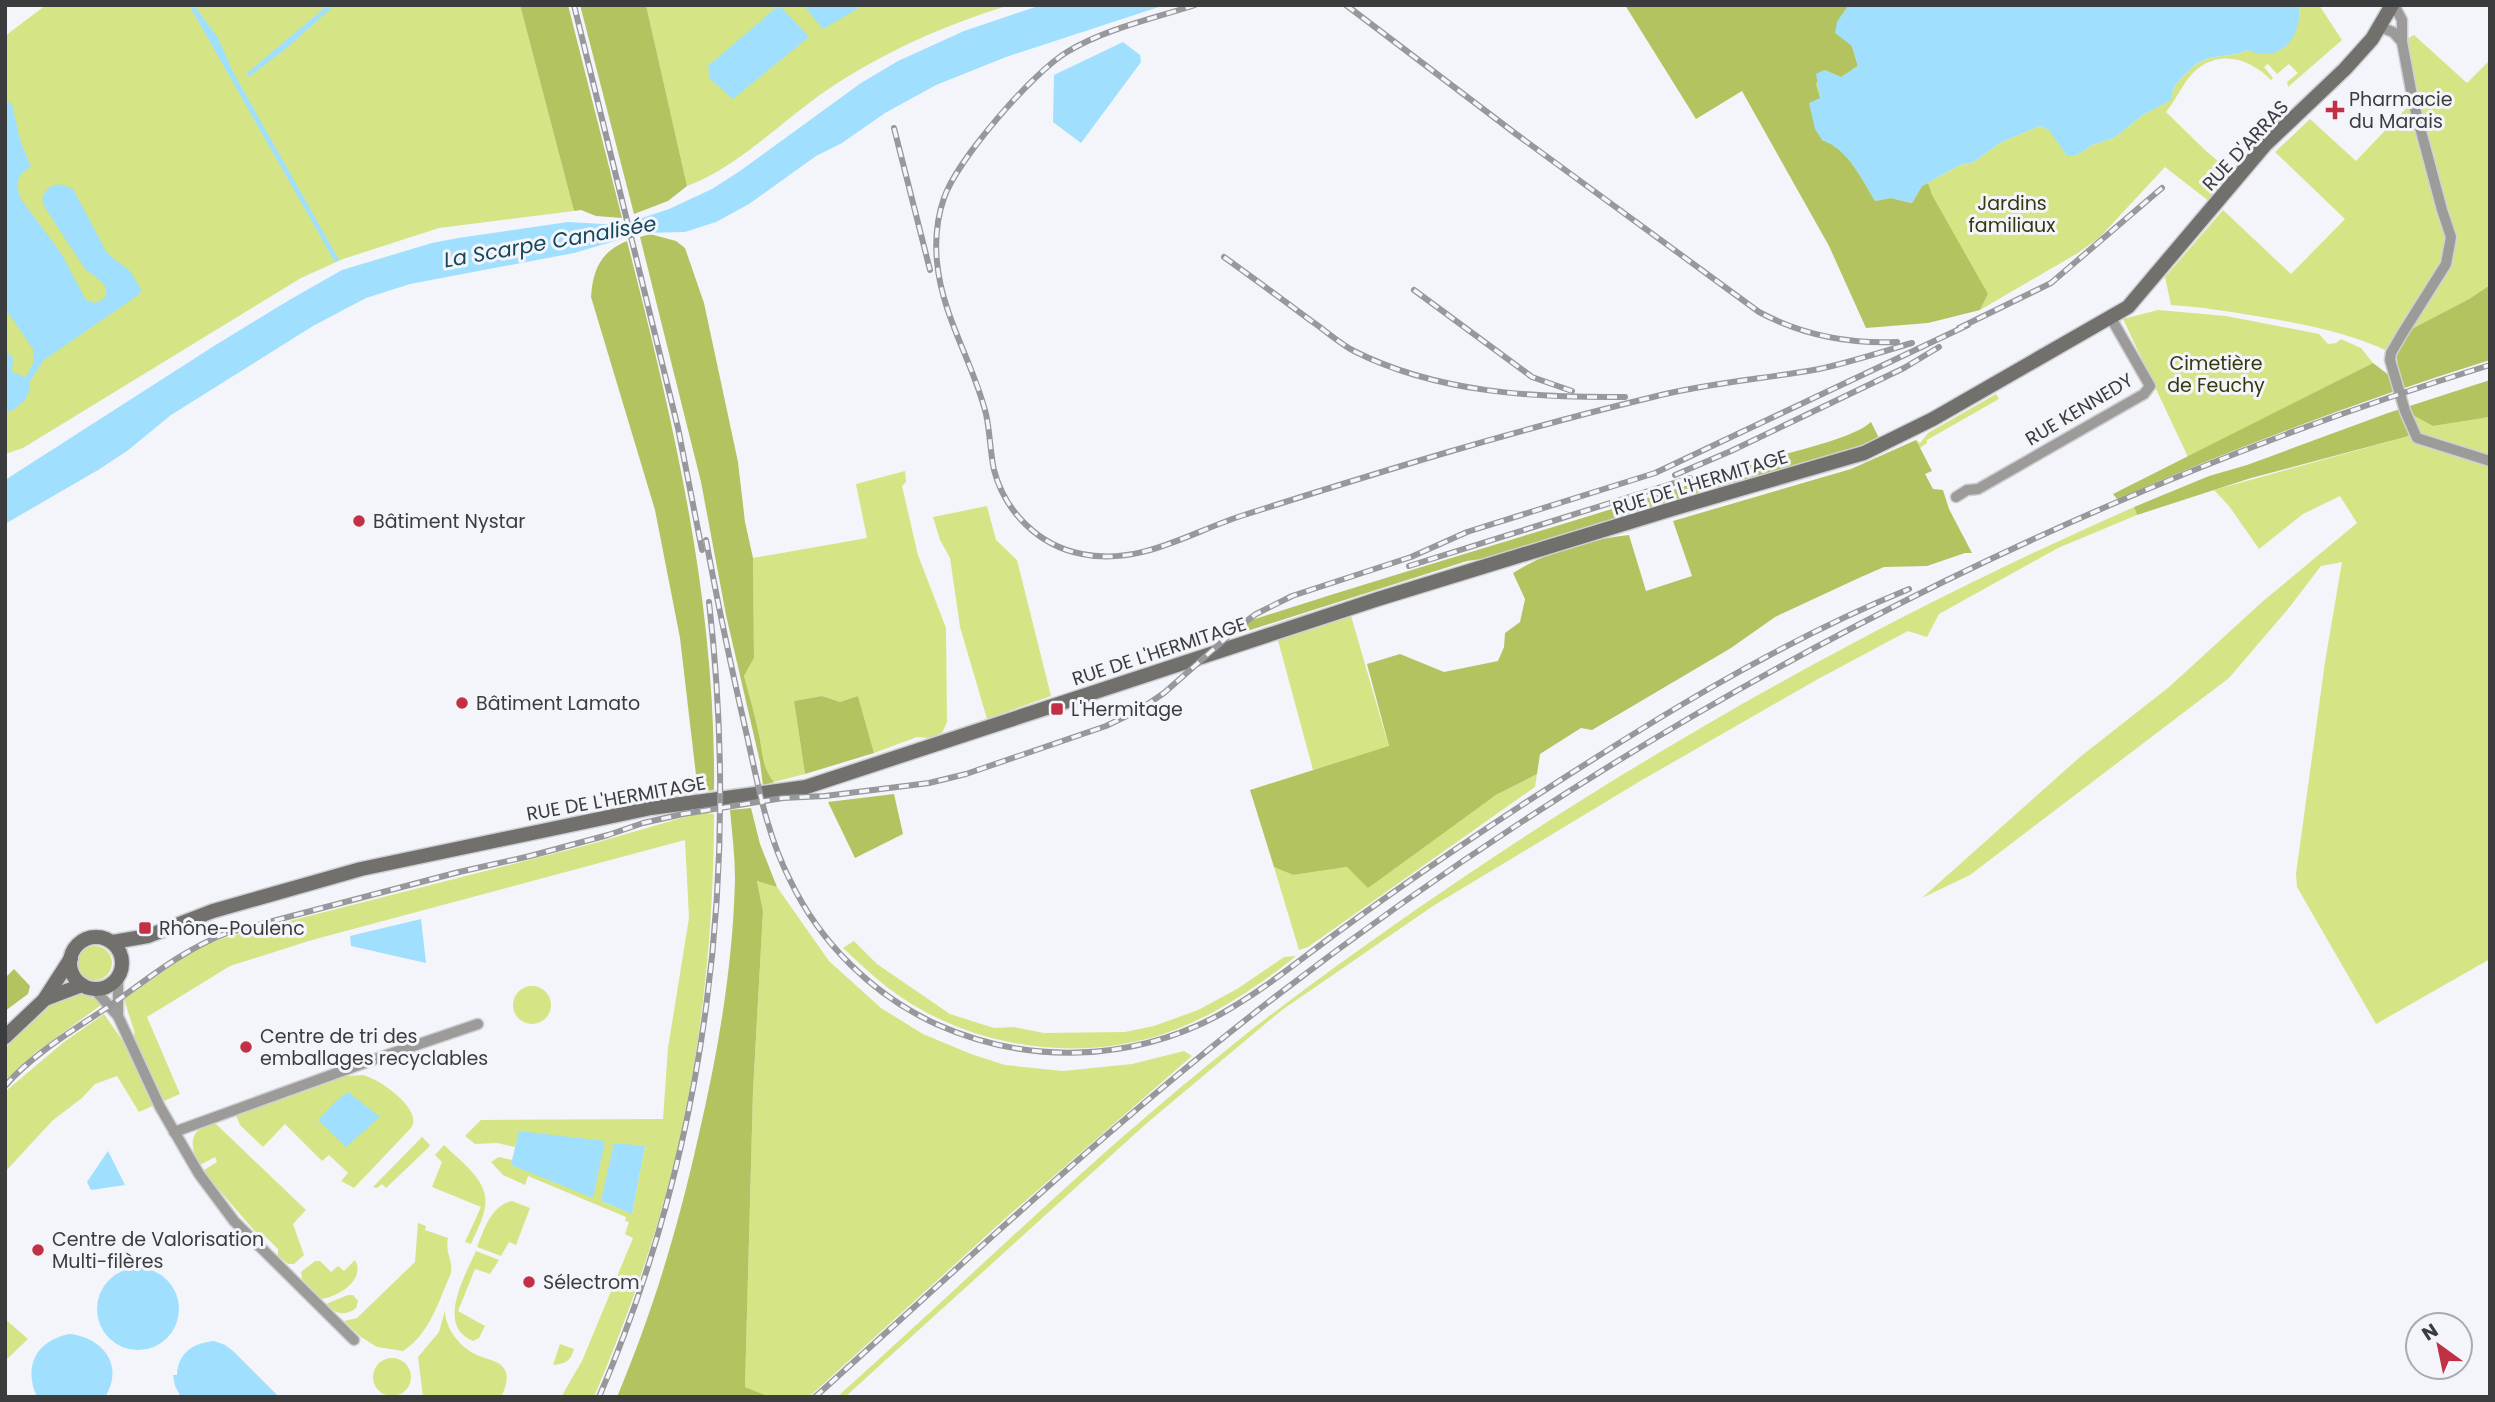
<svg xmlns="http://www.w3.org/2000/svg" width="2495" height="1402" viewBox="0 0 2495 1402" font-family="Poppins,sans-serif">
<rect width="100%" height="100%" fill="#f4f5fa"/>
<g fill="#d5e585" fill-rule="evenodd">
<path d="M46,5H520L574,211L439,228L343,259L301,278L23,448L5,454V36Z"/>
<path d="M646,5H1010C944,25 884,52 827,90C783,120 737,168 687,186Z"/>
<path d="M1849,5L1837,22L1891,198L1912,203L1922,186L1960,165L1974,162L2000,143L2039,126L2049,130L2077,155L2092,145L2114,138L2143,115L2170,100C2173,89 2175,84 2183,76C2209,49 2219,61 2249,50L2299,14L2301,5H2319L2342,40L2288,87L2287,82L2298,73L2289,64L2277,74L2268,64L2264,67L2273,78L2271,80C2252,61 2225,50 2200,67C2185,77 2178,98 2166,112L2206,151L2238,178L2210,202L2165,167L2100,237L2078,253L1980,310L1988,294L1886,219L1788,87Z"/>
<path d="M2414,35L2467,83L2490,60V285L2469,299L2402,334L2391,353C2351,333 2307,325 2262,317C2232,312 2202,307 2171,305L2165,277L2223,210L2291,274L2345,219L2275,152L2310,119L2356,161L2413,101L2402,42Z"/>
<path d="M2158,310L2226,316L2319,334L2328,344L2336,343L2341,339L2361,348L2373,363L2188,457L2123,319Z"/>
<path d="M1996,394L1999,399L1927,440V443L1920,448L1916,440L1920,443L1928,433Z"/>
<path d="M2405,411L2433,426L2490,417V959L2376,1024L2297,887L2296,874L2325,662L2342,562L2321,566L2288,609L2229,678L1970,875L1922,898L2080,757L2169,687L2262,602L2357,523L2340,496L2303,514L2259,549L2229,506L2214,490L2409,436L2401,412Z"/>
<path d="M905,471L906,482L902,486L918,555L946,628L947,722L942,733L929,738L917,737L874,753L858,696L840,702L822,696L794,701L805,774L774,782C761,767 763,749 758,730C754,712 749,694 744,676L754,658L753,558L867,538L856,484Z"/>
<path d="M987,506L996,540L1017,560L1051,696L987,719L960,627L950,558L940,540L933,517Z"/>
<path d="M2134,507L2137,515L2058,548L1939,614L1927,637L1908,631L1818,679L1642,780L1433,906L1282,1010L1147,1123L845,1397H837C969,1279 1096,1153 1235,1043C1293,996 1353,954 1414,911C1641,753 1882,618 2134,507Z"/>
<path d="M1349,609L1389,747L1313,770L1276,633Z"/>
<path d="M1537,774L1535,787L1308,947L1299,950L1274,867L1293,875L1348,867L1368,887L1496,795Z"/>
<path d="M706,813L714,814C714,928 702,1045 676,1156C656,1238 627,1319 594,1397H561L582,1361L633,1238L625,1234L629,1222L625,1221L626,1217L528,1176L525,1185L503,1175L491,1162L499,1157L512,1160L511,1166L519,1132L515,1147L497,1143L475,1144L465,1136L481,1120L663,1119L668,1048L689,918L685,840L312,940L230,966L147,1017L180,1094L139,1112L117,1076L95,1084L82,1098L52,1121L5,1172V1093L7,1090L64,1042L104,1014L122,1040L135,1034L124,999L187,955L207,944L227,937L595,843L695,814ZM645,1146L632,1214L601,1201L606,1181Z"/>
<path d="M757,880L777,887L829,961L881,1008L923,1034L971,1054L1005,1065L1063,1071L1132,1064L1184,1051L1192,1056L1009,1215L809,1397H770L745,1387L753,1091L763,911Z"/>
<path d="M854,941L877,964L950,1014L994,1028L1014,1027L1044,1033L1125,1032L1154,1026L1198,1010L1237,989L1284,957L1296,956C1260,985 1212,1017 1169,1032C1083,1063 979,1049 904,999C882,985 862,966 843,948Z"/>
<circle cx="95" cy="963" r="17"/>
<circle cx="532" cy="1005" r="19"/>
<path d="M80,991L94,994L101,1005L35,1053L5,1081V1048L52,1003Z"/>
<path d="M363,1075C380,1079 424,1110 411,1128L354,1188L341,1181L348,1173L329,1155L322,1161L285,1124L263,1147L240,1125L236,1115L345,1076Z"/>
<path d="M215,1123L306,1210L293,1224L304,1255L294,1264H288L278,1256V1249L266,1237H260L207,1176L204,1170L217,1162L215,1157L200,1165C188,1145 189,1128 215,1123Z"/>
<path d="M422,1137L430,1145L428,1148L386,1188L382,1184L377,1188L373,1187Z"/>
<path d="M444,1145C460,1161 490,1181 485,1207C483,1220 476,1232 471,1244L465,1242L481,1207L432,1187L442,1162L435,1155Z"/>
<path d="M512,1201L530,1208L516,1245L509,1242L501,1256L477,1247C484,1230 491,1205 512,1201Z"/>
<path d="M418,1223L426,1226L425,1230L448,1238C445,1254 453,1259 451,1273C439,1300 430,1334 403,1351L377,1347L361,1337L344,1321L357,1318L415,1262Z"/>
<path d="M476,1251L499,1260L490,1274L475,1269L458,1311L485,1326L479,1338L473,1341C435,1326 466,1274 476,1251Z"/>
<path d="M355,1260C366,1279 339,1297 321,1299L302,1279L301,1272L315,1261H320L331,1272L338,1266L344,1271Z"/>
<path d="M348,1295H353L358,1301L356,1308C345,1317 335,1314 326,1304Z"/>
<path d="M445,1310C445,1328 459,1346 475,1354C483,1358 495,1360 501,1365C511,1374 506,1387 501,1397H423L418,1357L439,1332Z"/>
<path d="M5,1319L28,1339L5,1361Z"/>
<path d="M560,1344L574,1349C571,1361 565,1364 553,1365Z"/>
<circle cx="392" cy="1377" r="19"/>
</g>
<g fill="#b3c35f">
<path d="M520,5H568L622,218L596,216L581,210L574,211Z"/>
<path d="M580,5H646L687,186L668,201L634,214Z"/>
<path d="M1625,5H1849L1837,22L1852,46L1858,66L1841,77L1825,70L1816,84L1820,98L1822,140C1847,148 1862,179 1875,201L1891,198L1912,203L1922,186L1928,183L1932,195L1988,294L1980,310L1928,323L1866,328L1829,246L1742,91L1696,119Z"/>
<path d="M650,234L676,241L685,248L704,303L738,462L745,522L753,558L754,658L744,676C749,694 754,712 758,730C763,749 761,767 774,782L763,786L760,762L726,615L701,482L640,237Z"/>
<path d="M627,241C674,423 716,601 714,790L698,792L680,638L655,510L591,297C593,270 600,252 627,241Z"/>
<path d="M2490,285V360C2363,400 2239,446 2117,499L2113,494L2373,363L2394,379H2399L2397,359L2391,353L2402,334L2469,299Z"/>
<path d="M2490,380V417L2433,426L2405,411L2401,412L2409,436L2251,478L2137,515L2134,507L2209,476L2247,465L2388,413Z"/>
<path d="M1871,422L1879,438L1863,446L1488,558L1467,561L1241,633L1246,622C1417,566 1591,518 1762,461C1788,452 1853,439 1871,422Z"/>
<path d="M1916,440L1932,471L1925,474L1933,489L1943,490L1949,509L1972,553H1965L1927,566L1884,567L1861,577L1775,617L1731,648L1592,730L1581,728L1540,754L1537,774L1496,795L1368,888L1347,867L1293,875L1274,867L1250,790L1389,746L1367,664L1400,654L1444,672L1498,661L1504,647L1505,633L1520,622L1525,599L1513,573C1546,552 1589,539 1629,535L1646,591L1692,576L1673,521L1851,469Z"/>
<path d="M822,696L840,702L858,696L874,753L805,774L794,701Z"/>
<path d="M894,794L903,834L855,858L828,802Z"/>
<path d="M751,808L760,844L777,887L757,881L763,911L753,1091L745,1387L770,1397H617C653,1311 678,1228 698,1138C718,1053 733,966 735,879C735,856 732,833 730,810Z"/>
<path d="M14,969L30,986L28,994L5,1011V978Z"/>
</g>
<g fill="#a0dffd">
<path d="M189,5H194L218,38L233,72L339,260L335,262Z"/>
<path d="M328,5H335L289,46L249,77L246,74Z"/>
<path d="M779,5L809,37L733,99L710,79L708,66Z"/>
<path d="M803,5H864L823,29Z"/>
<path d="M1041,5H1165L1006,57L936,85L885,113L842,143L816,156L749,204L716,222L685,232L642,233L574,253L410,284L366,298L313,326L171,415L127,451L98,470L5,524V480L214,346L291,299L342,270L432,243L458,238L568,222L621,225L669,209L712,189L740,171L861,83L898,61L964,31Z"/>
<path d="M1849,5H2301C2298,12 2300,20 2297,28C2290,50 2269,61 2249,50C2219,61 2209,49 2183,76C2175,84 2173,88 2171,100L2143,115L2114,138L2092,145L2077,155L2067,156L2049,130L2039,126L2000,143L1974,162L1960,165L1922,186L1912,203L1891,198L1875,201C1862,179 1847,148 1822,140L1815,129L1809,103L1820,98L1816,74L1824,70L1841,77L1858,66L1852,46L1835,33L1837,22Z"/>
<path d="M1123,42L1140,55L1141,62L1081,143L1053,122L1054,75Z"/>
<path d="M5,100L12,104L20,140L31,167C17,173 16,184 20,198L61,253L86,300L95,303L100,301L106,296V288L102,282L85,269L44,206L42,199L45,192C54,182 61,183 73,189L107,253L130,271L141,289L140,294L44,360L30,381C32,395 21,407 9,412H5V351L13,357L12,372L26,377L33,363V349L5,308Z"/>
<path d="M421,919L426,963L351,946L350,936Z"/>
<path d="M348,1092L380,1117L346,1147L318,1120L336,1101Z"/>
<path d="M519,1131L605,1141L593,1198L511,1165Z"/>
<path d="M614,1143L645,1146L632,1214L601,1201Z"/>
<path d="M108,1151L125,1185L91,1190L87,1182Z"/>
<circle cx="138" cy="1309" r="41"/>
<path d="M69,1334C102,1337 125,1365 105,1397H37C23,1366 36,1341 69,1334Z"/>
<path d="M214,1341L225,1345L233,1351L279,1397H181L175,1386L173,1375H177C178,1353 193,1343 214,1341Z"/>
</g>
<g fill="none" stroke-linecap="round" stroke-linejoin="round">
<defs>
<g id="street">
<path d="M2394,5L2402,20V42L2413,101L2442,210L2451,237L2446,264L2402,334L2391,353L2390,360L2405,411L2417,438L2490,461"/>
<path d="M2380,27L2393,32L2402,42"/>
<path d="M1956,497L1967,490L1978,489L2144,394L2150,386L2111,318"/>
<path d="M118,978V1016L160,1107L199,1174L234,1221L354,1340"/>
<path d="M94,989L118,1016"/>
<path d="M174,1132L381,1057L478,1024"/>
</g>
<g id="secondary">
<circle cx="96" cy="963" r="26"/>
<path d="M113,942L148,936L213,911L361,869L651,808L806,787L1378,599L1672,509L1864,453L1933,419L2128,307L2265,145L2345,69L2372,39L2392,5"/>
<path d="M45,999L82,985"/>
<path d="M5,1037L44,1000L71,958"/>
</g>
</defs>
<use href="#street" stroke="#cfd0d4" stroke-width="13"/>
<use href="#secondary" stroke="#cfd0d4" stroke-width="17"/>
<use href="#street" stroke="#9d9b99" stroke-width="10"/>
<use href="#secondary" stroke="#72706d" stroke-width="14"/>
<defs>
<g id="rail">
<path d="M574,5L678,428L702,550"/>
<path d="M1195,5C1152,19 1105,29 1067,52C1032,73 957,160 944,198C937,218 935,241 937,262C942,316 973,362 986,414C990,432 990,451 994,470C1005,512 1039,546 1082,554C1141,566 1190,532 1244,515C1379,472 1515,430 1653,397C1707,383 1764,379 1819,369C1851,362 1881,352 1912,343"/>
<path d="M1346,5L1516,134L1759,312C1802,335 1849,344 1897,342"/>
<path d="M894,128L930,270"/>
<path d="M1224,257C1253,278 1282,299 1310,320C1325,330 1339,343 1354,351C1437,393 1535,398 1625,397"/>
<path d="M1414,290L1532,377L1572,391"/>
<path d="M1959,328L2051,283L2162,188"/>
<path d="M1675,475L1731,451L1904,368L1939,347"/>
<path d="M706,540C718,605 732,671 747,736C758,785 767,835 790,880C820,943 873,995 936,1024C1027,1065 1131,1062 1219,1015C1263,991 1302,958 1342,929C1401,886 1461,845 1522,805C1645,725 1772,645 1909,589"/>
<path d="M1409,566L1690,478"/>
<path d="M5,1086C33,1054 73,1030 108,1007C147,980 182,950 227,933L459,872L530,856L608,835L643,823L683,814L783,798L825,796L929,783L966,774L1106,726L1139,710L1164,693L1241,625L1256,614L1292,596L1411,557L1467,532L1655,473L1968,325"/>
<path d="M599,1397C707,1147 740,871 709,602"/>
<path d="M815,1397C966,1261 1114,1121 1275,997C1638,718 2051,500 2490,365"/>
</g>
</defs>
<use href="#rail" stroke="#97989b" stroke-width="6"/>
<use href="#rail" stroke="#f4f5fa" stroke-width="3.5" stroke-dasharray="10" stroke-linecap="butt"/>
</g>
<g fill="#c13045" stroke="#f4f5fa" stroke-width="2.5">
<path d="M2331.5 99.5h7v7h7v7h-7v7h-7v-7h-7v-7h7z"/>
<circle cx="359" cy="521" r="7"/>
<circle cx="462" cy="703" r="7"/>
<rect x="1050" y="702" width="14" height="14" rx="3.5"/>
<rect x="138" y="921" width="14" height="14" rx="3.5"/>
<circle cx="246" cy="1047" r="7"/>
<circle cx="38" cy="1250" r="7"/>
<circle cx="529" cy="1282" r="7"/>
</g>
<g text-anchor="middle" stroke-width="6" stroke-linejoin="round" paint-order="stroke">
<g font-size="19" fill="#3b3c3e" stroke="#f4f5fa" text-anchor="start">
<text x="2349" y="106">Pharmacie<tspan x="2349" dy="22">du Marais</tspan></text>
<text x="373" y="528">Bâtiment Nystar</text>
<text x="476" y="710">Bâtiment Lamato</text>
<text x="1071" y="716">L'Hermitage</text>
<text x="159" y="935">Rhône-Poulenc</text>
<text x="260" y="1043">Centre de tri des<tspan x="260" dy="22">emballages recyclables</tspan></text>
<text x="52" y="1246">Centre de Valorisation<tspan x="52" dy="22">Multi-filères</tspan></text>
<text x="543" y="1289">Sélectrom</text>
</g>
<g font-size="19" fill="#3b3c3e" stroke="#f4f5fa">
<text transform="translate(2245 145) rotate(-47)" y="7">RUE D'ARRAS</text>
<text transform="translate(2079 409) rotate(-31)" y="7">RUE KENNEDY</text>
<text transform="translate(1700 482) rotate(-17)" y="7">RUE DE L'HERMITAGE</text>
<text transform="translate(1159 651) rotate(-18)" y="7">RUE DE L'HERMITAGE</text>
<text transform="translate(616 798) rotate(-10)" y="7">RUE DE L'HERMITAGE</text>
</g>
<g font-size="19" fill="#33390f" stroke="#f4f5fa">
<text x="2012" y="210">Jardins<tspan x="2012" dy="22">familiaux</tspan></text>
<text x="2216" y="370">Cimetière<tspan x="2216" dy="22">de Feuchy</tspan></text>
</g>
<g font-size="21" font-style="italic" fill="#16485d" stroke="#f4f5fa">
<text transform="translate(550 242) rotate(-10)" y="7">La Scarpe Canalisée</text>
</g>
</g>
<rect width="2495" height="1402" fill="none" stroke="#3b3c3e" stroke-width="14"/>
<g transform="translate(2439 1346) rotate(327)"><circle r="33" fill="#f4f5fa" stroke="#aaabaf" stroke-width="2"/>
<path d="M0-5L12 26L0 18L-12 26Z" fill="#c13045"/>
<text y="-10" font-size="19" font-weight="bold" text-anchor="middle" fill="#3b3c3e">N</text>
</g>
</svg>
